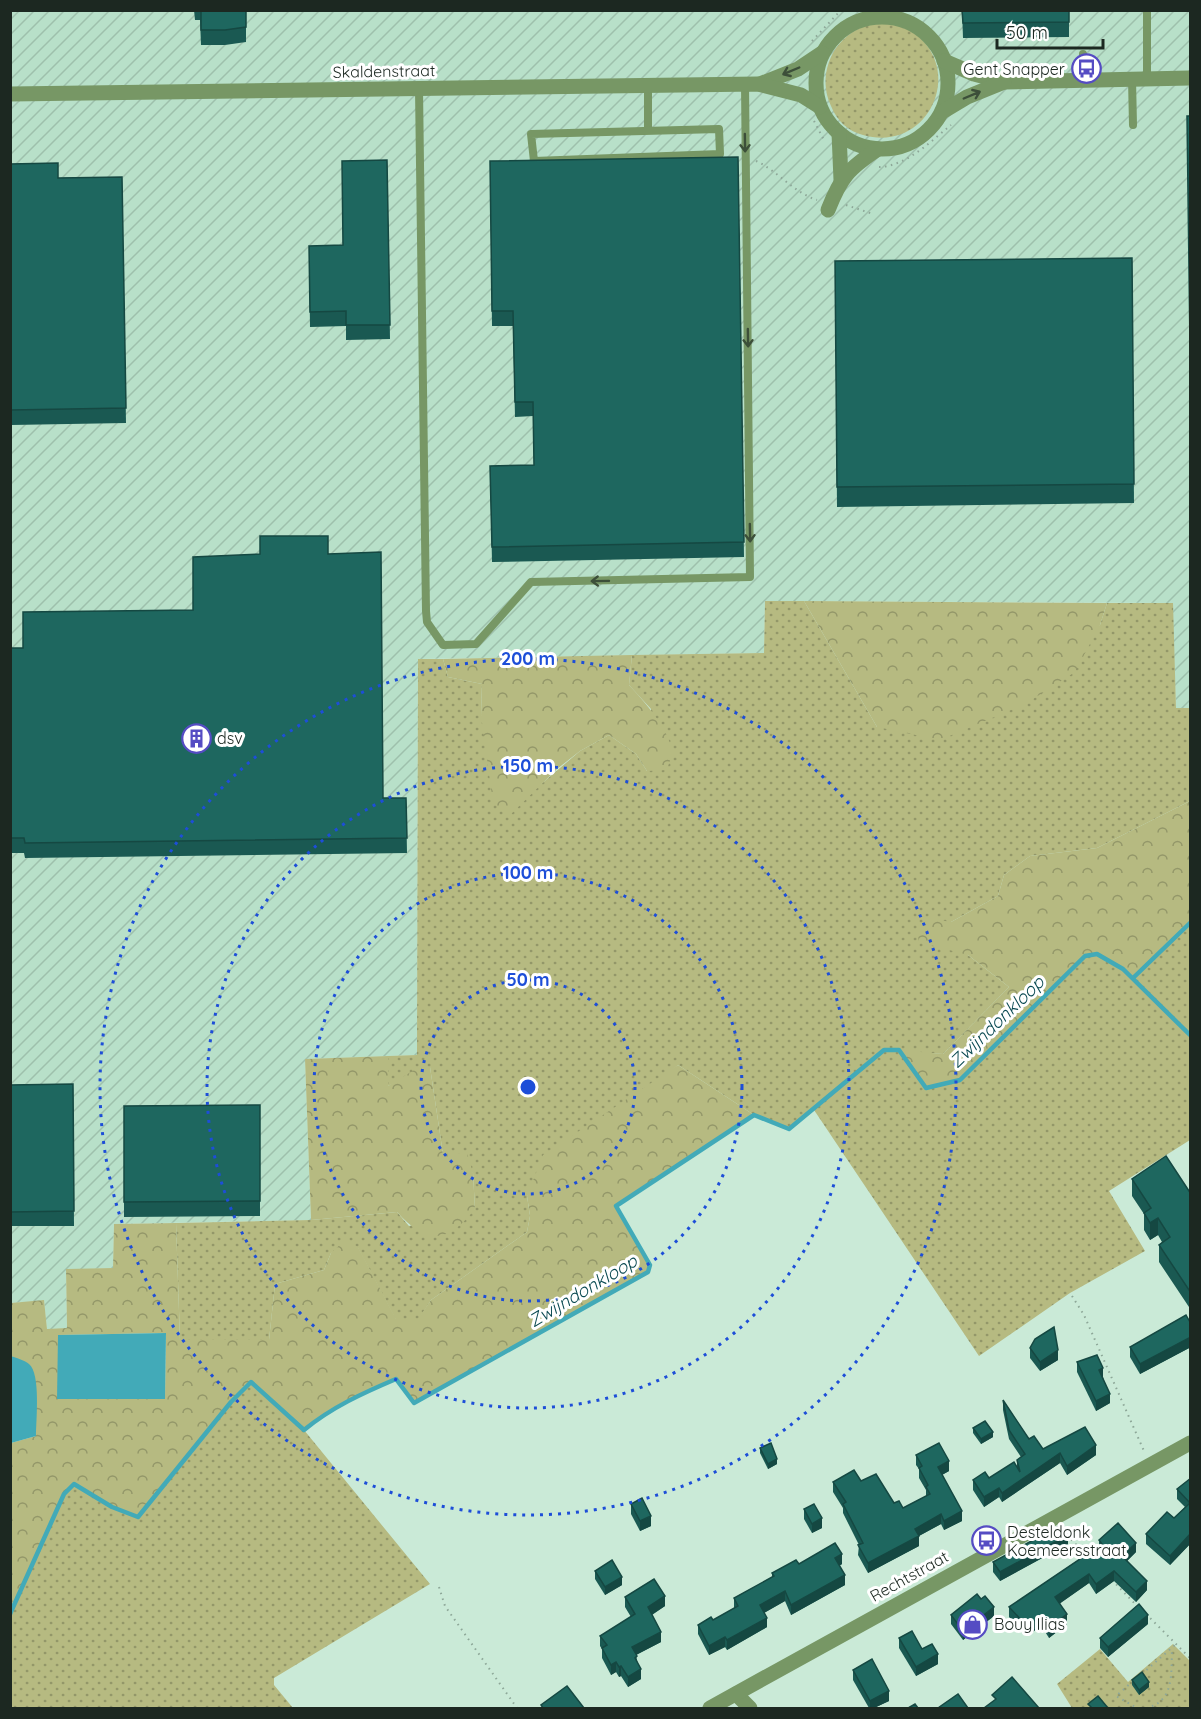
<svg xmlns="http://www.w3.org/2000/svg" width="1201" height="1719" viewBox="0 0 1201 1719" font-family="Quicksand,sans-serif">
<defs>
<pattern id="industrial-furrows" width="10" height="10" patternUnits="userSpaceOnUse" patternTransform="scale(1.5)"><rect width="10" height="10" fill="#b8e0c9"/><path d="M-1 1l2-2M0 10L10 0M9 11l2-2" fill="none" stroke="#9ec0ac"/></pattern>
<pattern id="grass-dots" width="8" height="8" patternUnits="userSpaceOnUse" patternTransform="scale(1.5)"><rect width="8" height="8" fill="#b6ba81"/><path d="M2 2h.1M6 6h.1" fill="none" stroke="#939769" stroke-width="1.8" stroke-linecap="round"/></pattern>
<pattern id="forest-crowns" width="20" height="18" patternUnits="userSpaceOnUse" patternTransform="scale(1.5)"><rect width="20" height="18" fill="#b6ba81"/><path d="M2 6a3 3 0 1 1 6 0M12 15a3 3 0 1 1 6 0" fill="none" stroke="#939769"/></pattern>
</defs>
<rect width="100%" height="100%" fill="#caead7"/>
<path fill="url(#industrial-furrows)" d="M11,11H1190V708H1176L1172,603L765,601L764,653L418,659L417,1055L305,1059L311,1220L114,1224L113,1268L66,1270L67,1329H47L44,1301L11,1303Z"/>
<g fill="url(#grass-dots)">
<path d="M885,23C893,25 903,26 911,31C967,67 930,154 863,135C848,131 837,121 831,106C818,78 829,44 858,29C865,25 876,24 885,23Z"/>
<path d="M765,601H804L877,727L1100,625L1107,603H1173L1176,708H1190V801L1097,848L1030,856L1004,875L998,896L951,922L968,955L1009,987L943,1054L928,1053L960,1080L1085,956L1097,954L1134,978L1190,923V1140L1109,1191L1145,1251L1070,1293L979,1356L814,1110L789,1129L754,1115L678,1065L527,1196L530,1216L527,1232L431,1300L419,1319L396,1320L358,1248L331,1253L324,1270L275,1284L269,1340H180L176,1223L311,1220L397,1212L409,1226L475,1209L473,1173L443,1154L430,1067L388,1086V1056L417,1055L418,659H443L448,677L482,684L481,715L540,785L580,751L609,735L636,754L647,771L651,709L629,685L632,655L764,653Z"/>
<path d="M251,1382L304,1430L430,1584L274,1678V1685L293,1708H11V1614L64,1494L74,1484L112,1507Z"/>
<path d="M1173,1644L1190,1661V1708H1072L1057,1684L1100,1649L1128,1682Z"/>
</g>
<g fill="url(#forest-crowns)" fill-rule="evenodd">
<path d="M804,601L1107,603L1100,625L1075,672L1025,704L940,740L877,727Z"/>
<path d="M632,655L629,685C643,700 670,730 672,752C672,757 668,765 667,770L647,771L636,754L609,735L580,751L557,769L509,816L493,803L481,715L482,684L448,677L443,659Z"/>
<path d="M1190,801V923L1133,978L1097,954L1085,956L960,1080L926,1088L899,1050L943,1054L1009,987L968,955L919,942L917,931L928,918L951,922L998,896L1004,875L1030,856L1097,848Z"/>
<path d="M388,1056V1086L419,1067H430L443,1154L467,1153L473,1173L475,1209C447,1244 427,1245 397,1212L311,1220L305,1059Z"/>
<path d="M678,1065L754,1115L617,1206L650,1265L648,1272L414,1403L396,1379C363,1393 332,1407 304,1430L251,1382L231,1402L138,1517L112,1507L74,1484L64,1494L11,1614V1443L36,1436L13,1357L11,1356V1303L44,1300L47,1329L67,1328L66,1269L113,1268L114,1224L176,1223L180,1340H269L275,1284L324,1270L331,1253L344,1241L358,1247L396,1319H418L431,1300L527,1232L530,1216L527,1196L543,1155ZM166,1333L165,1398L58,1335Z"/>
</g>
<g fill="#42aab8">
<path d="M166,1333L165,1399H57L58,1335Z"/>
<path d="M11,1356C16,1358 24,1360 29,1364C41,1374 36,1421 36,1436L11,1443Z"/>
</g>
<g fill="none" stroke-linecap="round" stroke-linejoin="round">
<g stroke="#42aab8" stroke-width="4.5">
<path d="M1133,978L1190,923"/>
<path d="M10,1614L64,1494L74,1484L112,1507L138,1517L231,1402L251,1382L304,1430C332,1407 363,1393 396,1379L414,1403L648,1272L650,1265L616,1206L754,1115L789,1129L884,1050H899L926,1088L960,1080L1085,956L1097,954L1123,969L1190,1035"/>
</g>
<g stroke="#8da798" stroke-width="2" stroke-dasharray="1.5 4.5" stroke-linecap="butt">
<path d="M812,41L841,10"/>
<path d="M814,121L824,140"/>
<path d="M756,161C778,171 794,193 817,200"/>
<path d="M879,167C907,166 931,141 951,125"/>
<path d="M846,205L873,214"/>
<path d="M1072,1296L1084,1315L1144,1451"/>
<path d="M1067,1535L1086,1555"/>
<path d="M1112,1580L1139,1608"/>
<path d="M439,1587L445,1606L517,1708"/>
<path d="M1146,1614L1190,1658"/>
<path d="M1142,1674L1176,1644"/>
<path d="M1133,1681L1116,1696L1137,1708"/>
<path d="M1146,1708C1175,1702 1171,1672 1172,1648"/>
</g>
<g stroke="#779765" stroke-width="8">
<path d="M1083,54L1084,80"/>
<path d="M1132,79L1133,125"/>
<path d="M1147,79V10"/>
<path d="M648,86V130"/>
<path d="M419,89L426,611L427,622L443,645L476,644L531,582L750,577L745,84"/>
<path d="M719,129L720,154L534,161L531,134Z"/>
</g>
<g stroke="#779765" stroke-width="15">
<circle cx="882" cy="83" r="66"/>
<path d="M944,61L974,74L1004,82L1190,78"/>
<path d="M760,84L798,69L822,53"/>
<path d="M10,94L758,84L801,95L820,107"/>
<path d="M942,112L967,97L1004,82"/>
<path d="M839,133L841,180"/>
<path d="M828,210C841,177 848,169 878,149"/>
<path d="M736,1694L750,1708"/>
<path d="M710,1708L1190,1443"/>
</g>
</g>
<g fill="#1a5952">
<path d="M194,10H246V42L225,45H201L200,20H195Z"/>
<path d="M962,10H1069V37L963,38Z"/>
<path d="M738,157L744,557L492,562L490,466L534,465L533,416L515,417L513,326H492L490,161Z"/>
<path d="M387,160L390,339L346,340V326L310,327L309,246L343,245Z"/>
<path d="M122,177L126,423L11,425L10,380L58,178Z"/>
<path d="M1132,258L1134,503L837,507L835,261Z"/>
<path d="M260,554H328L383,798H406L407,853L25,858L24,853H10V648H23L193,610Z"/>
<path d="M73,1084L74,1226H10V1085Z"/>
<path d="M260,1105V1216L124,1217V1106Z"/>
<path d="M1132,1179L1191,1194V1310L1159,1262V1245L1162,1242L1158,1235L1150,1240L1144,1230V1214L1132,1196Z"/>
<path d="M1191,1324V1347L1140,1374L1130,1357V1347Z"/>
<path d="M1030,1348L1058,1360L1040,1371L1030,1358Z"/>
<path d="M1077,1362L1103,1377L1110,1403L1096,1411L1077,1372Z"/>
<path d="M1003,1400L1029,1439L1043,1449L1096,1455L1067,1475L1060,1463L1002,1502L999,1497L984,1507L973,1490V1480L989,1478L1017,1467V1460L1021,1457L1009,1439L1003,1410Z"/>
<path d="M973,1428L993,1437L981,1444L973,1433Z"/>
<path d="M760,1448L777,1464L768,1469L760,1453Z"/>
<path d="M916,1455L949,1471L942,1475L962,1521L944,1530L941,1524L919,1536V1546L868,1573L858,1555L859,1545L843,1513V1508L833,1492V1482L861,1481L903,1508L926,1496V1490L919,1478V1469L916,1465Z"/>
<path d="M1191,1478V1543L1170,1565L1146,1544V1534L1174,1518L1185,1507L1177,1499V1489Z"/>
<path d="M631,1504L651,1526L640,1531L631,1514Z"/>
<path d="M804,1509L822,1528L812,1533L804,1519Z"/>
<path d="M1099,1540L1136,1552L1127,1561L1147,1590L1136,1602L1114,1581L1096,1594L1089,1583L1060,1603L1067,1624L1049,1638L1044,1630L1041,1632L1038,1628L1027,1636L1009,1617V1607L1099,1546Z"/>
<path d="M1068,1544L1000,1581L993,1572V1562Z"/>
<path d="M799,1564H842L839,1566L845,1585L791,1615L785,1601L764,1613L767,1627L727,1650L725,1647L709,1655L698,1634V1625L713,1620L734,1609V1598L772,1578V1573Z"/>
<path d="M595,1571L622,1585L605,1595L595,1579Z"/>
<path d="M625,1597L665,1606L652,1615L661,1642L636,1655L641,1679L628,1687L621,1676L619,1677L616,1672L611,1675L602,1658V1649L600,1646V1636L631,1617L625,1607Z"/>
<path d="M951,1615L994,1616L963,1640L951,1624Z"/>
<path d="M1148,1624L1108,1657L1100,1648V1638Z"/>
<path d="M899,1638L922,1649L938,1664L916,1676L899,1648Z"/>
<path d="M853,1670L889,1701L874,1708H869L853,1680Z"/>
<path d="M1132,1680L1149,1687L1139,1695L1132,1685Z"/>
</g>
<g fill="#154842">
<path d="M1158,1218V1235L1150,1240V1223Z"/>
<path d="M1191,1337V1347L1140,1374V1364Z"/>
<path d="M1058,1350V1360L1040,1371V1362Z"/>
<path d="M1103,1368V1377L1099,1380V1370Z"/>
<path d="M1110,1394V1403L1096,1411V1401Z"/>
<path d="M993,1432V1437L981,1444V1439Z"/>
<path d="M1096,1445V1455L1067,1475V1466Z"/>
<path d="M1060,1453V1463L1002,1502V1493Z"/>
<path d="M777,1459V1464L768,1469V1464Z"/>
<path d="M949,1461V1471L938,1477V1467Z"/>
<path d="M999,1488V1497L984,1507V1497Z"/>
<path d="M962,1511V1521L944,1530V1521Z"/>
<path d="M941,1514V1524L915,1538V1529Z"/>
<path d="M651,1516V1526L640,1531V1521Z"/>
<path d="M822,1518V1528L812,1533V1524Z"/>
<path d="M1191,1533V1543L1170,1565V1556Z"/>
<path d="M1068,1535V1544L1000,1581V1572Z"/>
<path d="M919,1536V1546L868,1573V1563Z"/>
<path d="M1136,1543V1552L1122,1566V1556Z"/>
<path d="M842,1554V1564L835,1568V1558Z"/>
<path d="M1114,1571V1581L1096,1594V1584Z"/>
<path d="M1089,1574V1583L1055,1607V1597Z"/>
<path d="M845,1575V1585L791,1615V1605Z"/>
<path d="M622,1577V1585L605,1595V1587Z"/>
<path d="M1147,1581V1590L1136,1602V1592Z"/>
<path d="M785,1591V1601L760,1615V1605Z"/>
<path d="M665,1596V1606L648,1617V1607Z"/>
<path d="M994,1607V1616L963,1640V1631Z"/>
<path d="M1067,1614V1624L1049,1638V1628Z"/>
<path d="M1148,1615V1624L1108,1657V1647Z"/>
<path d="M767,1618V1627L727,1650V1640Z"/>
<path d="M1038,1619V1628L1027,1636V1626Z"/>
<path d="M1044,1620V1630L1041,1632V1623Z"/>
<path d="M661,1632V1642L632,1657V1647Z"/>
<path d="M725,1637V1647L709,1655V1646Z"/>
<path d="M938,1654V1664L916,1676V1667Z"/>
<path d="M616,1662V1672L611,1675V1665Z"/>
<path d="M621,1666V1676L619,1677V1667Z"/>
<path d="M641,1669V1679L628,1687V1677Z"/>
<path d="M1149,1682V1687L1139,1695V1690Z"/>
<path d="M889,1691V1701L874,1708H870V1701Z"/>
</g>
<g fill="#1e675f" stroke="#154842" stroke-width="1.5">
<path d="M201,10H246V27L225,30H201Z"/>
<path d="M962,10H1069V22L963,23Z"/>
<path d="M1187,116H1191V423Z"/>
<path d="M738,157L744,542L492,547L490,466L534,465L533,402H515L513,311H492L490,161Z"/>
<path d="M387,160L390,325H346V311L310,312L309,246L343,245L342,161Z"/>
<path d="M58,163V178L122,177L126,408L11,410L10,164Z"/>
<path d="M1132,258L1134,484L837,487L835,261Z"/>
<path d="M260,536H328V554L381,552L383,798H406L407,838L25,843L24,838H10V648H23V612L193,610V557L260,554Z"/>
<path d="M73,1084L74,1211L10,1212V1085Z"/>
<path d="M260,1105V1201L124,1202V1106Z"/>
<path d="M1166,1156L1191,1194V1293L1159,1245L1170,1237L1158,1218L1150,1223L1144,1213L1151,1208L1132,1179Z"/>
<path d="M1186,1315L1191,1324V1337L1140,1364L1130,1347Z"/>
<path d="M1054,1327L1058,1350L1040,1362L1030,1348L1035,1339Z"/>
<path d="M1097,1355L1103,1368L1099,1370L1110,1394L1096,1401L1077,1362Z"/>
<path d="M1003,1400L1029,1439L1034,1436L1043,1449L1085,1427L1096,1445L1067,1466L1060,1453L1002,1493L999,1488L984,1497L973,1480L985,1472L989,1478L1014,1462L1020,1472L1017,1460L1025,1454L1009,1430Z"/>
<path d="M985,1421L993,1432L981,1439L973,1428Z"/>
<path d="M771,1443L777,1459L768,1464L760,1448Z"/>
<path d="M939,1443L949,1461L938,1467L962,1511L944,1521L941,1514L915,1529L919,1536L868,1563L858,1545L863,1543L843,1504L846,1502L833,1482L854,1470L861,1481L876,1474L894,1503L899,1501L903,1508L930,1494L926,1487L928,1485L919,1468L922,1466L916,1455Z"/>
<path d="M1191,1478V1533L1170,1556L1146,1534L1167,1512L1174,1518L1190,1503L1177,1489Z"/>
<path d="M642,1498L651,1516L640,1521L631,1504Z"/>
<path d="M814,1504L822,1518L812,1524L804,1509Z"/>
<path d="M1118,1523L1136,1543L1122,1556L1147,1581L1136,1592L1114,1571L1096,1584L1089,1574L1055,1597L1067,1614L1049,1628L1044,1620L1041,1623L1038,1619L1027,1626L1009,1607L1102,1544L1099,1540Z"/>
<path d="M1059,1526L1068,1535L1000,1572L993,1562Z"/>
<path d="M835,1543L842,1554L835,1558L845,1575L791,1605L785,1591L760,1605L767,1618L727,1640L725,1637L709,1646L698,1625L711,1617L713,1620L738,1606L734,1598L774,1576L772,1573L796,1560L799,1564Z"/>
<path d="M612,1560L622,1577L605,1587L595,1571Z"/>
<path d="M654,1579L665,1596L648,1607L661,1632L632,1647L637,1656L635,1658L641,1669L628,1677L621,1666L619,1667L616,1662L611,1665L602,1648L607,1645L600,1636L635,1614L625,1597Z"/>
<path d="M977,1594L981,1599L985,1596L994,1607L963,1631L951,1615Z"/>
<path d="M1139,1604L1148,1615L1108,1647L1100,1638Z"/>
<path d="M912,1631L922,1649L932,1644L938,1654L916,1667L899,1638Z"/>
<path d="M872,1659L889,1691L870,1701L853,1670Z"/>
<path d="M1142,1672L1149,1682L1139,1690L1132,1680Z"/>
<path d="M1012,1677L1039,1708H984L996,1699L992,1695Z"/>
<path d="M567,1686L584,1708H543L541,1705Z"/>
<path d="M958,1694L968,1708H938Z"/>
<path d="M1098,1696L1108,1708H1092L1088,1704Z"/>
<path d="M915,1704L918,1708H908Z"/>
</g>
<defs><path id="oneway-shaft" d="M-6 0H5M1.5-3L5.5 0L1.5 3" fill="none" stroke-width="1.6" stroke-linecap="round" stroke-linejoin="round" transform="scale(1.5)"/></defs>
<g stroke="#3c4f39">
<use href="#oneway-shaft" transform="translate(791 71) rotate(157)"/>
<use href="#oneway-shaft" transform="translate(972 95) rotate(-23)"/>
<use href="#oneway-shaft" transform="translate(745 143) rotate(89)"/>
<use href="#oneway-shaft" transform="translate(748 338) rotate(89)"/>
<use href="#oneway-shaft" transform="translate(750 533) rotate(89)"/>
<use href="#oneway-shaft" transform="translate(600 581) rotate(179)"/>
</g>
<g fill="none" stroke="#1d4ed8" stroke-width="3" stroke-dasharray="3 6">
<circle cx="528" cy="1087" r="107"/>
<circle cx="528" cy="1087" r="214"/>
<circle cx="528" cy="1087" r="321"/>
<circle cx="528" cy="1087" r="428"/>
</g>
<defs>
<symbol id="bus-ring" viewBox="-11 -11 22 22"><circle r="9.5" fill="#fff" stroke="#554cc3" stroke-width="1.5"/><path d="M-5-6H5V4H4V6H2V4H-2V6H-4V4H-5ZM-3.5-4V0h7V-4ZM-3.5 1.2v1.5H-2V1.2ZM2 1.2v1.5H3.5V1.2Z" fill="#554cc3"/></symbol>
<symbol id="building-ring" viewBox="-11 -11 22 22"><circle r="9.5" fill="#fff" stroke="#554cc3" stroke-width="1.5"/><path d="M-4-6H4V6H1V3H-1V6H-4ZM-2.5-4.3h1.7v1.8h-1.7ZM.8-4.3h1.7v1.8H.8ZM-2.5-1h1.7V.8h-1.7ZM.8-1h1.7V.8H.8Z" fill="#554cc3"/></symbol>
<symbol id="shop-ring" viewBox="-11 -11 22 22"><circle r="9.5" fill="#fff" stroke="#554cc3" stroke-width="1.5"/><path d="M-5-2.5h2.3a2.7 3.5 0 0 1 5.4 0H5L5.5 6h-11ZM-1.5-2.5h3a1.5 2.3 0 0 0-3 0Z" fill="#554cc3"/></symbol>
</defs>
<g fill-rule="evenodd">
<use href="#bus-ring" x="1070" y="52" width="33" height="33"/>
<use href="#building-ring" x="180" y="722" width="33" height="33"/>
<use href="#bus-ring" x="970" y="1524" width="33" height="33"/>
<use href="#shop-ring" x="956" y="1608" width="33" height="33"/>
</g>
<g text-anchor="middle" stroke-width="6" stroke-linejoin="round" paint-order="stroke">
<g font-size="16" fill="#1c2821" stroke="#fff" text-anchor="start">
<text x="1065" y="75" text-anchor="end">Gent Snapper</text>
<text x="217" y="744">dsv</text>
<text x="1007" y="1538">Desteldonk<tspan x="1007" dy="18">Koemeersstraat</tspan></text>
<text x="994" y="1630">Bouy Ilias</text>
</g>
<g font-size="16" fill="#1c2821" stroke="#fff">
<text transform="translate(384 71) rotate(-1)" y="6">Skaldenstraat</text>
<text transform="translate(909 1576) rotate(-29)" y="6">Rechtstraat</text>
</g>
<g font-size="18" font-style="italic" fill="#094951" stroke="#fff">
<text transform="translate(997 1022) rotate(-44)" y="6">Zwijndonkloop</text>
<text transform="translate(583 1291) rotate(-31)" y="6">Zwijndonkloop</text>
</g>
</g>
<circle cx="528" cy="1087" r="9" fill="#1d4ed8" stroke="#fff" stroke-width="3"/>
<g font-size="18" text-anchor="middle" font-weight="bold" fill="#1d4ed8" stroke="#fff" stroke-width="6" stroke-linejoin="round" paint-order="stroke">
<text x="528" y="665">200 m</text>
<text x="528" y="772">150 m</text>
<text x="528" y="879">100 m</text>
<text x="528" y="986">50 m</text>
</g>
<rect width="1201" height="1719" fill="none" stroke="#1c2821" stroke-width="24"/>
<path d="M997 39v9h106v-9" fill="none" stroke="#1c2821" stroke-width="3"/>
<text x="1006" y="39" font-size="18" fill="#1c2821" stroke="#ffffff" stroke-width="4.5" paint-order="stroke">50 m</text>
</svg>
